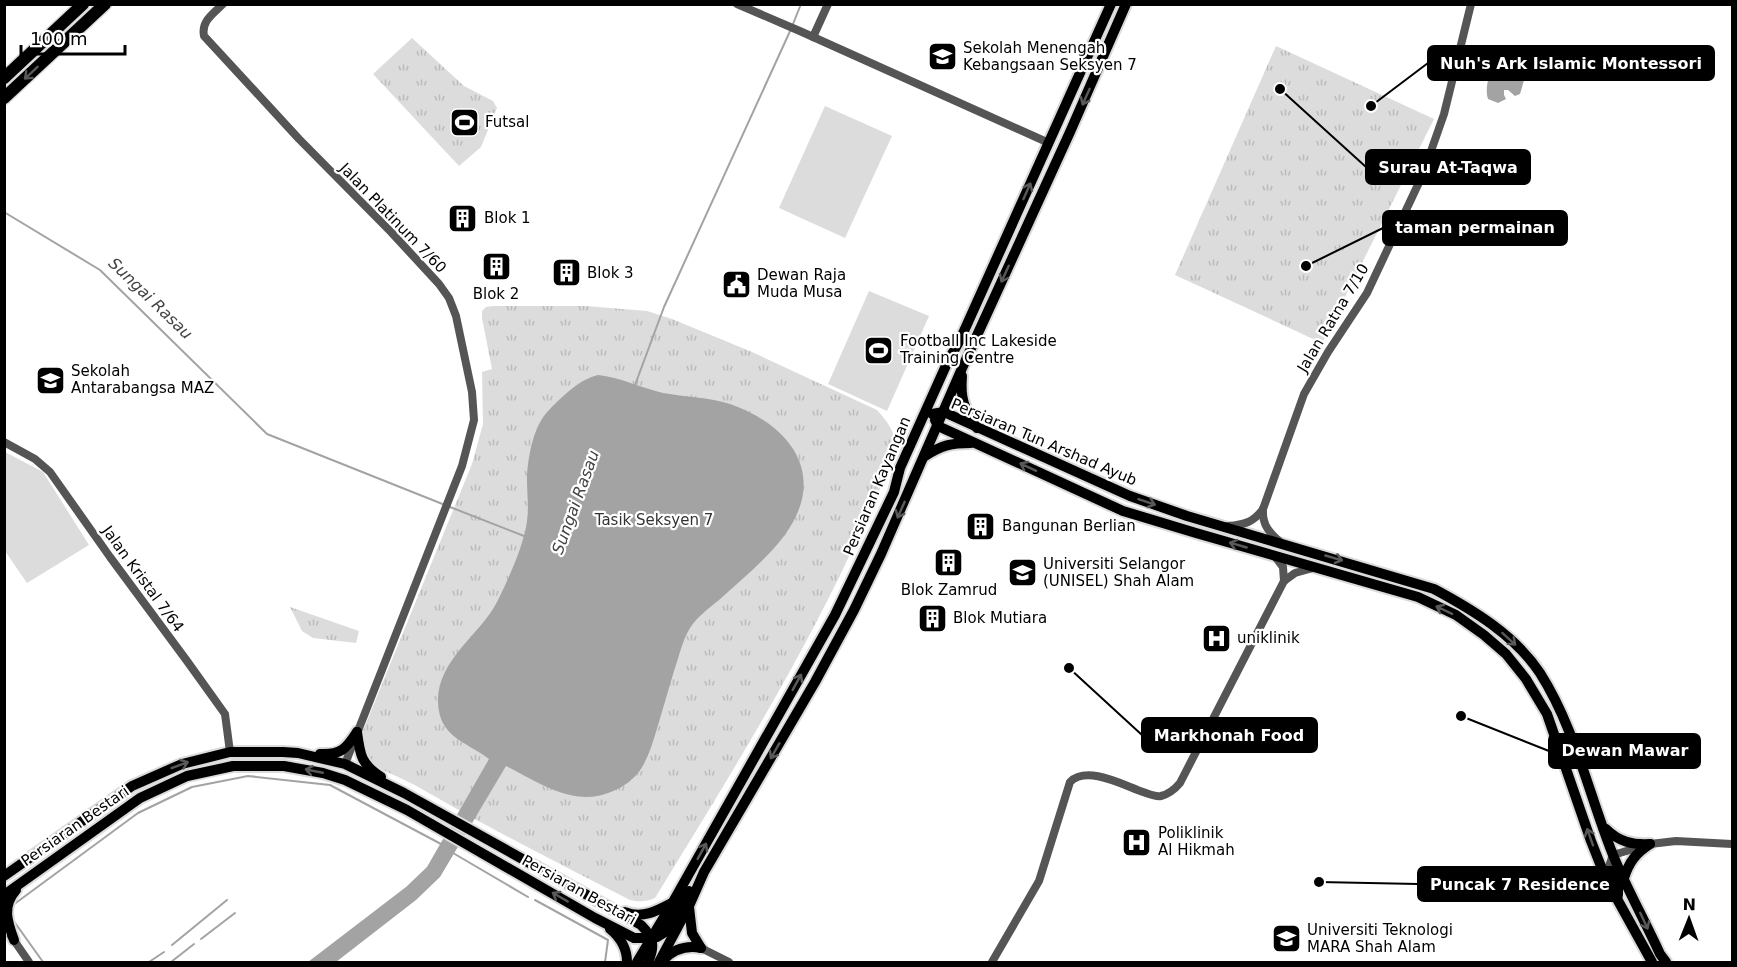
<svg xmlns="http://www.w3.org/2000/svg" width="1737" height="967" viewBox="0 0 1737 967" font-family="'DejaVu Sans',sans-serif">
<defs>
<pattern id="park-tufts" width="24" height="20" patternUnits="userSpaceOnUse" patternTransform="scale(1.5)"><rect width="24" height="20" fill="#dcdcdc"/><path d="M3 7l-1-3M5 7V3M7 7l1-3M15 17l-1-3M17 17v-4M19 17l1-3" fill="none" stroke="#bbb"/></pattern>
</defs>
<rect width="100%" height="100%" fill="#fff"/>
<g fill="#dcdcdc">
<path d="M825,106L892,136L845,238L779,208Z"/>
<path d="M869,291L929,316L887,411L828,384Z"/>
<path d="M5,452L43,472L89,545L27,583L5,551Z"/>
</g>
<g fill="url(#park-tufts)">
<path d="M412,38L464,86L493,101L497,108L481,147L459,166L373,74Z"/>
<path d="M1276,46L1434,119L1322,343L1175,275Z"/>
<path d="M493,306H586L647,311L672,319L752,352L877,410C886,420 896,432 895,446C894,465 871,506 863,526C805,656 729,777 655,898C646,902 639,902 630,900C559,864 489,828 420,788C402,777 380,772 365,757L362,733L472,464L483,424L482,372L492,369L482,318V311L486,307Z"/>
<path d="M290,607L359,631L356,643L313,638L302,631Z"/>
</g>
<g fill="#a3a3a3">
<path d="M1497,66C1505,71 1505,73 1514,70L1520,76L1525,77L1520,94L1515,96L1508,90H1504V95L1506,99L1498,103L1488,99C1485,90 1488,77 1492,68Z"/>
<path d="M598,375C620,377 641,388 663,393C685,397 709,397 730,404C793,426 828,477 784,536C766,560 741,580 719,600C709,608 697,617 690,628C682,641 679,657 674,671C668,691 662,712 656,732C651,748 645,769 631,780C626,785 615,791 608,793C573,807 536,781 506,766L440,877L416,900L336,962H308L406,887L427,867L489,759C465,741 439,737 438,702C437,660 480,635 497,602C508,580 524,545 527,521C529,508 527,494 527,480C527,463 532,434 542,419C546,412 554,405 560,399C572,388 582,379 598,375Z"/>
</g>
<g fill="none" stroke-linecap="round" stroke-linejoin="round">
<g stroke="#a3a3a3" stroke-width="2">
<path d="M793,24L801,4"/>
<path d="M4,212L100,270L267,434L445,505"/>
<path d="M635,385L664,307L791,29"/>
<path d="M450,507L524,536"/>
<path d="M453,853L528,897"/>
<path d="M535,900L608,940L605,962"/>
<path d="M13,905L138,813L192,787L248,776L330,785L441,844"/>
<path d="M13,920L43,962"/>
<path d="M201,939L235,913"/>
<path d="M172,945L227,900"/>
<path d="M149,962L164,952"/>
<path d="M171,962L194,944"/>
</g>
<defs>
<g id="primary">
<path d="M962,376C960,399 964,408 977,428"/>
<path d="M932,414L944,412L1130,496L1187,516L1434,589C1473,610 1515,635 1540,673C1575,728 1589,795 1613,855C1627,889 1645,921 1660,954L1666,962"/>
<path d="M935,420L938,426L1123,511L1196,533L1418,597L1456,615L1484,635L1506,654L1526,679L1547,714L1591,841L1606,879L1652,962"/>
<path d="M925,456C942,445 951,443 971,443"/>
<path d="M357,732C360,755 361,764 381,777"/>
<path d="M320,754C341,755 346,749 357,732"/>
<path d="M1606,829C1619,842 1633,845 1650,844"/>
<path d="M4,876L132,786L182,764L230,752H283L298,753L345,764L404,793L641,925C654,938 655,947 648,962"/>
<path d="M1624,878C1629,862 1636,853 1650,844"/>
<path d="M4,895L140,798L187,776L233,766H284L323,773L345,780L407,810L595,918L634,938H650L657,937L665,932L689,891"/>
<path d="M689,907L692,933L701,948"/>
<path d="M625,912C642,919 657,911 672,903"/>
<path d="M610,929C621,938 627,949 627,962"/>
<path d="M14,940C7,921 2,906 16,890"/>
<path d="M663,960C674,949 686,945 701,948"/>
<path d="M637,962L673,902L835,615L894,492L900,468L948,361L960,340L1111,4"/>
<path d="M659,962L689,906L704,872L815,682L854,610L881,554L963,366L1070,132L1126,4"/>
</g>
<g id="motorway">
<path d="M4,78L83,4"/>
<path d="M4,98L105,4"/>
</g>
</defs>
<use href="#primary" stroke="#dbdbdb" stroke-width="14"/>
<use href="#motorway" stroke="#dbdbdb" stroke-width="15"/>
<g stroke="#555" stroke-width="8">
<path d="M223,4C213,14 201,21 204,36L299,139L391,232L439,284L449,298L456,316L472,392L474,420L462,466L345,764"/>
<path d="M737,4L802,32L1049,143"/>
<path d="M813,37L828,4"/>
<path d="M4,442L35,459L50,472L110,557L187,661L225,714L230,752"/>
<path d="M1263,509C1262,525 1269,532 1280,542"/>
<path d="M1228,526C1244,525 1254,522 1263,509L1304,394L1328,352L1367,293L1423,174L1444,114L1471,4"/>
<path d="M1274,555L1283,567L1284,581"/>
<path d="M1611,882L1609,866L1613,855L1650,844L1676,841L1732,844"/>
<path d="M11,936L29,962"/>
<path d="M701,948L729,962"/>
<path d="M992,962L1039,881L1070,782C1087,765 1123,785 1143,792C1149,794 1155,797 1161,796C1169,794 1175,789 1180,783L1284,581L1295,573L1313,568"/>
</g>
<use href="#primary" stroke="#000" stroke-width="10"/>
<use href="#motorway" stroke="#000" stroke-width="12"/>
</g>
<defs><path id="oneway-shaft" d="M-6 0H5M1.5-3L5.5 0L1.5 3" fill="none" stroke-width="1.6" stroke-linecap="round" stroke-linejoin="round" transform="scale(1.5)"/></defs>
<g stroke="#595959">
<use href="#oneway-shaft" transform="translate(31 73) rotate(137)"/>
<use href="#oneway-shaft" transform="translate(1086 97) rotate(114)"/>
<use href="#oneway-shaft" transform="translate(1027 191) rotate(-66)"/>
<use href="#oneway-shaft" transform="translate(1005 274) rotate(115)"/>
<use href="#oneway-shaft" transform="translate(1028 467) rotate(-155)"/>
<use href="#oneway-shaft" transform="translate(1147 502) rotate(19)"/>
<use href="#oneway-shaft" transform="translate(901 510) rotate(114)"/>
<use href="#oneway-shaft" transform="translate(1238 545) rotate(-164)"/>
<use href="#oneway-shaft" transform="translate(1334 558) rotate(16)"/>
<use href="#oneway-shaft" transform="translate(1444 610) rotate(-154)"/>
<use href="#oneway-shaft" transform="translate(1509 639) rotate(42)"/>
<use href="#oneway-shaft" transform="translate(797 682) rotate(-61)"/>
<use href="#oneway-shaft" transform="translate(775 751) rotate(120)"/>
<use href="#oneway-shaft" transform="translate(180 765) rotate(-20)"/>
<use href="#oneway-shaft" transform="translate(314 771) rotate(-169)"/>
<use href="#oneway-shaft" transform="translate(1590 837) rotate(-110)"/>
<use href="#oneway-shaft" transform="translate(702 851) rotate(-61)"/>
<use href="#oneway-shaft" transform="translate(560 897) rotate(-150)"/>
<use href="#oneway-shaft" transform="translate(1644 921) rotate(65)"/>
</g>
<defs>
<symbol id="school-square" viewBox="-11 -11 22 22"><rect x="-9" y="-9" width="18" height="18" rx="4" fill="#000" stroke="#fff"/><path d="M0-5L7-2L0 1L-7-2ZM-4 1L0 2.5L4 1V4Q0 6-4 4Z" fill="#fff"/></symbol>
<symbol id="stadium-square" viewBox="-11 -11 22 22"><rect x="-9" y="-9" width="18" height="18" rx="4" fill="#000" stroke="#fff"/><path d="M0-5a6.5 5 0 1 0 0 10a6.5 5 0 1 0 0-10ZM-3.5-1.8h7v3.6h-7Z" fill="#fff"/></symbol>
<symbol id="building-square" viewBox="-11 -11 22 22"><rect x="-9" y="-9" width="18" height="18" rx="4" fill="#000" stroke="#fff"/><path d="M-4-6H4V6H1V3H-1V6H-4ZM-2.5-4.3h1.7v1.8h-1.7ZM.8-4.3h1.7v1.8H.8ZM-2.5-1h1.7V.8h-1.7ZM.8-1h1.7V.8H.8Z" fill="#fff"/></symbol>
<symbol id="civic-square" viewBox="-11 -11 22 22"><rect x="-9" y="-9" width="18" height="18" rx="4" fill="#000" stroke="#fff"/><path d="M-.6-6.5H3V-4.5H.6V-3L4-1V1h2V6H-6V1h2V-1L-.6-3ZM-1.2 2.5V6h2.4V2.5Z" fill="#fff"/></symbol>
<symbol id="university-square" viewBox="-11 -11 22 22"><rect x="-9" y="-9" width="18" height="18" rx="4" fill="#000" stroke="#fff"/><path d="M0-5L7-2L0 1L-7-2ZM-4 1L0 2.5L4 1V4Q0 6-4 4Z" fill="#fff"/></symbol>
<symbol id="hospital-square" viewBox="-11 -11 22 22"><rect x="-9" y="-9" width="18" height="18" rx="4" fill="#000" stroke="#fff"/><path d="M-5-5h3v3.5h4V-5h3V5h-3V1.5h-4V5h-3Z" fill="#fff"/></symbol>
</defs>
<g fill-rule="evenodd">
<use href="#school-square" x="926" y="40" width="33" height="33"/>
<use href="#stadium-square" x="448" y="106" width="33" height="33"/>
<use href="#building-square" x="446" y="202" width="33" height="33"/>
<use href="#building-square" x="480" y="250" width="33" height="33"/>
<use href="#building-square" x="550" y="256" width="33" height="33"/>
<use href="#civic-square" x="720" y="268" width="33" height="33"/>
<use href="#stadium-square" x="862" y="334" width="33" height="33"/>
<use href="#school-square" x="34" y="364" width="33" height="33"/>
<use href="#building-square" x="964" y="510" width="33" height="33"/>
<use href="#building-square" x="932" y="546" width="33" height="33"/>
<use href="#university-square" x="1006" y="556" width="33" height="33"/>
<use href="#building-square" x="916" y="602" width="33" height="33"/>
<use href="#hospital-square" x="1200" y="622" width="33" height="33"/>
<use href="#hospital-square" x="1120" y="826" width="33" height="33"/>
<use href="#university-square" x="1270" y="922" width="33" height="33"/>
</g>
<g text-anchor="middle" stroke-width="4.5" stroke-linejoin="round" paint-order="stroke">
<g font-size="15" fill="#000" stroke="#fff" text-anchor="start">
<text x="963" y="53">Sekolah Menengah<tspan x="963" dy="17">Kebangsaan Seksyen 7</tspan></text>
<text x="485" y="127">Futsal</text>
<text x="484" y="223">Blok 1</text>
<text x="587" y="278">Blok 3</text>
<text x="757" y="280">Dewan Raja<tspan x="757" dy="17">Muda Musa</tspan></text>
<text x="496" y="299" text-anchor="middle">Blok 2</text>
<text x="900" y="346">Football Inc Lakeside<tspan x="900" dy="17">Training Centre</tspan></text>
<text x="71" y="376">Sekolah<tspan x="71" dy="17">Antarabangsa MAZ</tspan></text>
<text x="1002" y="531">Bangunan Berlian</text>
<text x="1043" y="569">Universiti Selangor<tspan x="1043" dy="17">(UNISEL) Shah Alam</tspan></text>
<text x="949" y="595" text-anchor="middle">Blok Zamrud</text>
<text x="953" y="623">Blok Mutiara</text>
<text x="1237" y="643">uniklinik</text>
<text x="1158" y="838">Poliklinik<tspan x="1158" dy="17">Al Hikmah</tspan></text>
<text x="1307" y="935">Universiti Teknologi<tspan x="1307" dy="17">MARA Shah Alam</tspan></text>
</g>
<g font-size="15" fill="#000" stroke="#fff">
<text transform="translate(393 218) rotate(46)" y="5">Jalan Platinum 7/60</text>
<text transform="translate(1333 318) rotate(-59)" y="5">Jalan Ratna 7/10</text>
<text transform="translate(1044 442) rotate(23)" y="5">Persiaran Tun Arshad Ayub</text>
<text transform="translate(877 486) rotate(-67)" y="5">Persiaran Kayangan</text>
<text transform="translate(143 579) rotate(54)" y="5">Jalan Kristal 7/64</text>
<text transform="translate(75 826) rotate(-35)" y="5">Persiaran Bestari</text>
<text transform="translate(579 890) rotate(29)" y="5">Persiaran Bestari</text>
</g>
<g font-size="15" fill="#333" stroke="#fff">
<text x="654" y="525">Tasik Seksyen 7</text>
</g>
<g font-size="16" font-style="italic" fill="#444" stroke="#fff">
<text transform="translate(151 298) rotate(44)" y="6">Sungai Rasau</text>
<text transform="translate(575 502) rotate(-70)" y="6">Sungai Rasau</text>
</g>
</g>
<path fill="none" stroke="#000" stroke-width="2" d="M1371 106L1428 63M1280 89L1366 167M1306 266L1383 228M1069 668L1142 735M1461 716L1549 751M1319 882L1418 884"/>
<g fill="#000" stroke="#fff" stroke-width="2">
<circle cx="1371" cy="106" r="6"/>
<circle cx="1280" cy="89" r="6"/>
<circle cx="1306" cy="266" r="6"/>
<circle cx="1069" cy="668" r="6"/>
<circle cx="1461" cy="716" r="6"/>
<circle cx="1319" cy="882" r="6"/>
</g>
<g fill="#000" stroke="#000" stroke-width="2">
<rect x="1428" y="46" width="286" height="34" rx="6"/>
<rect x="1366" y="150" width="164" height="34" rx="6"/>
<rect x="1383" y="211" width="184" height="34" rx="6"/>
<rect x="1142" y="718" width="175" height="34" rx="6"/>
<rect x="1549" y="734" width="151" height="34" rx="6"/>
<rect x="1418" y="867" width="204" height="34" rx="6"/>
</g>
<g font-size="16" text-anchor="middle" font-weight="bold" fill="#fff">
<text x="1571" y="69">Nuh's Ark Islamic Montessori</text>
<text x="1448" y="173">Surau At-Taqwa</text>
<text x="1475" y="233">taman permainan</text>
<text x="1229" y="741">Markhonah Food</text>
<text x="1625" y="756">Dewan Mawar</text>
<text x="1520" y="890">Puncak 7 Residence</text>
</g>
<rect width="1737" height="967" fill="none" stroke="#000000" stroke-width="12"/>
<g transform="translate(1689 919) rotate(1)" stroke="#ffffff" stroke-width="4.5" paint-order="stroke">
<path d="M0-4.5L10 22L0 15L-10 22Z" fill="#000000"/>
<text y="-9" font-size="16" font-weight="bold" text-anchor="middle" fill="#000000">N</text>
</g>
<path d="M21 45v9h104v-9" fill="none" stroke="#000000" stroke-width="3"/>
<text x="30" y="45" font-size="18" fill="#000000" stroke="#ffffff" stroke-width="4.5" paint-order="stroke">100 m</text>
</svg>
